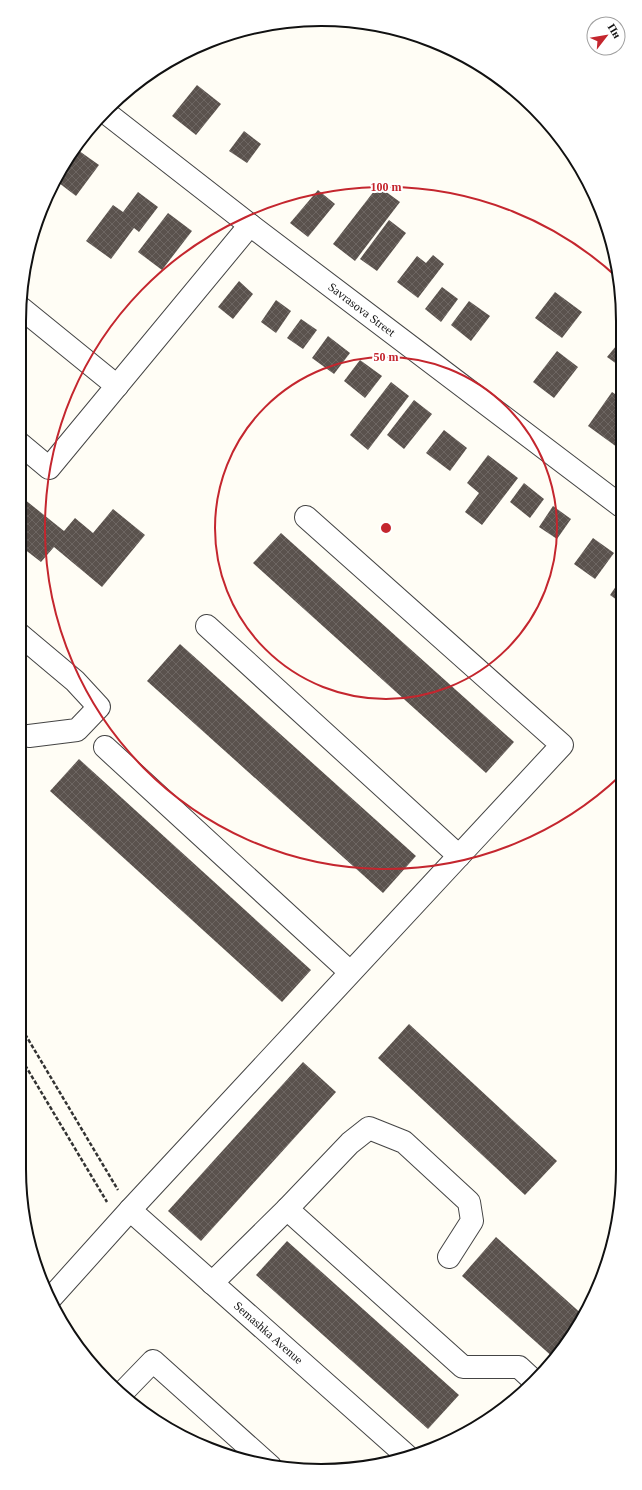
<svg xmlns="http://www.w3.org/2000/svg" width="642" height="1490" viewBox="0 0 642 1490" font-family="'Times New Roman',serif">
<defs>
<pattern id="building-cross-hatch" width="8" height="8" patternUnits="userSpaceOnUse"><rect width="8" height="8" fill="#5a524d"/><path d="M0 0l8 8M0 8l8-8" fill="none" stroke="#6d6662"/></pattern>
</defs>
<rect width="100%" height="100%" fill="#fffdf5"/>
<g fill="url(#building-cross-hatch)">
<path d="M197,85L221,104L196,135L172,116Z"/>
<path d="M244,131L261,144L247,163L229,151Z"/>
<path d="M75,148L99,165L76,196L55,180L60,170Z"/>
<path d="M378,186L400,202L355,261L333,244Z"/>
<path d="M318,190L335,204L308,237L290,223Z"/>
<path d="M138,192L158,207L139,232L134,228L111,259L86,241L113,205L123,212Z"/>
<path d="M168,213L192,231L162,270L138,252Z"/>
<path d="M389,220L406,233L377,271L360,259Z"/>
<path d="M433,255L444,264L418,298L397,282L417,256L426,263Z"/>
<path d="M239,281L253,294L233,319L218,307Z"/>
<path d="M442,287L458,299L441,322L425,309Z"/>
<path d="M555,292L582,312L562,338L535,318Z"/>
<path d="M276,300L291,311L276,333L261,322Z"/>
<path d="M469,301L490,316L471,341L451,325Z"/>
<path d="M301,319L317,330L303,349L287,338Z"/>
<path d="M328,336L350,353L334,374L312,358Z"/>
<path d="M621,340V367L607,357Z"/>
<path d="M557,351L578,367L554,398L533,382Z"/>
<path d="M360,360L382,376L365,398L344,381Z"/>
<path d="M391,382L409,396L368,450L350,435Z"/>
<path d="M612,392L621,398V450L588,426Z"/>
<path d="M414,400L432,414L404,449L387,435Z"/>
<path d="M444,430L467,448L450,471L426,453Z"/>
<path d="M488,455L518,478L482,525L465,512L479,493L467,483Z"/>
<path d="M524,483L544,499L530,518L510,502Z"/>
<path d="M19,495L64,531L75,518L93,533L113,509L145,535L102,587L54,547L41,562L19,545Z"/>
<path d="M553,506L571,519L557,539L539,527Z"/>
<path d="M281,533L514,742L486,773L253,563Z"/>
<path d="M593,538L614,553L595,579L574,564Z"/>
<path d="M621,579V603L610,595Z"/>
<path d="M180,644L416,856L383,893L147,681Z"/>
<path d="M79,759L311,970L282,1002L50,791Z"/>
<path d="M409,1024L557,1161L525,1195L378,1058Z"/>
<path d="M303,1062L336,1092L201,1241L168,1211Z"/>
<path d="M496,1237L584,1316L555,1359L462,1276Z"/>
<path d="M287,1241L459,1395L428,1429L256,1275Z"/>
</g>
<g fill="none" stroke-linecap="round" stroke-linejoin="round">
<defs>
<g id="minor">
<path id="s1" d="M105,112L250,225L621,506"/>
<path d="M21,308L117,386"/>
<path d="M19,443L49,468L250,225"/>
<path d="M207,626L459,856"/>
<path d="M19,634L75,681L99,707L77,730L29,736"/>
<path d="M105,747L350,972"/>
<path d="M287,1209L463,1367H519L533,1380"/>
<path id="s2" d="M130,1210L406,1455"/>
<path d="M212,1283L287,1209L350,1143L369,1128L404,1142L469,1202L472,1221L449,1257"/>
<path d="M50,1299L130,1210L562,745L306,517"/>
<path d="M123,1392L153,1361L270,1466"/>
</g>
</defs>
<use href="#minor" stroke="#444" stroke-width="24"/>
<g stroke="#333" stroke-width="2.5" stroke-dasharray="4 2" stroke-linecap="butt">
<path d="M19,1024L118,1190"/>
<path d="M19,1055L107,1202"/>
</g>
<use href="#minor" stroke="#fff" stroke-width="22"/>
</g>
<g fill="none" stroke="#c4262e" stroke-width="2">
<circle cx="386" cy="528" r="171"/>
<path d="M621 775A341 341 0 1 1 619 279"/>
</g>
<g text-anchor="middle" stroke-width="4" stroke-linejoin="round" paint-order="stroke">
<g font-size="12" fill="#111" stroke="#fff">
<text dy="4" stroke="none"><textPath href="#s1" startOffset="324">Savrasova Street</textPath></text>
<text dy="4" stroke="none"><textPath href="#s2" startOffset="185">Semashka Avenue</textPath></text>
</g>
</g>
<path d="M0 0H642V1490H0ZM321 26H321A295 295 0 0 1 616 321V1169A295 295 0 0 1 321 1464H321A295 295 0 0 1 26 1169V321A295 295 0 0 1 321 26Z" fill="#fff" fill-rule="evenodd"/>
<path fill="none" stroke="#111" stroke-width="2" d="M321 26H321A295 295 0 0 1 616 321V1169A295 295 0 0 1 321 1464H321A295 295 0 0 1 26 1169V321A295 295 0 0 1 321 26Z"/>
<circle cx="386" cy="528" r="6" fill="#c4262e" stroke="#fff" stroke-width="2"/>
<g font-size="12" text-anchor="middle" font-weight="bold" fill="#c4262e" stroke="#fff" stroke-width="4" stroke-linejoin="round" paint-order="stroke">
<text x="386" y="191">100 m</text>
<text x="386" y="361">50 m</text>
</g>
<g transform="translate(606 36) rotate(59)"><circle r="19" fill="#ffffff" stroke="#a0a0a0"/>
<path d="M0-3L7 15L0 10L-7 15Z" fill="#c4262e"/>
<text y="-6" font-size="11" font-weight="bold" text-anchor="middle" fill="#111111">Пн</text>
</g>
</svg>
